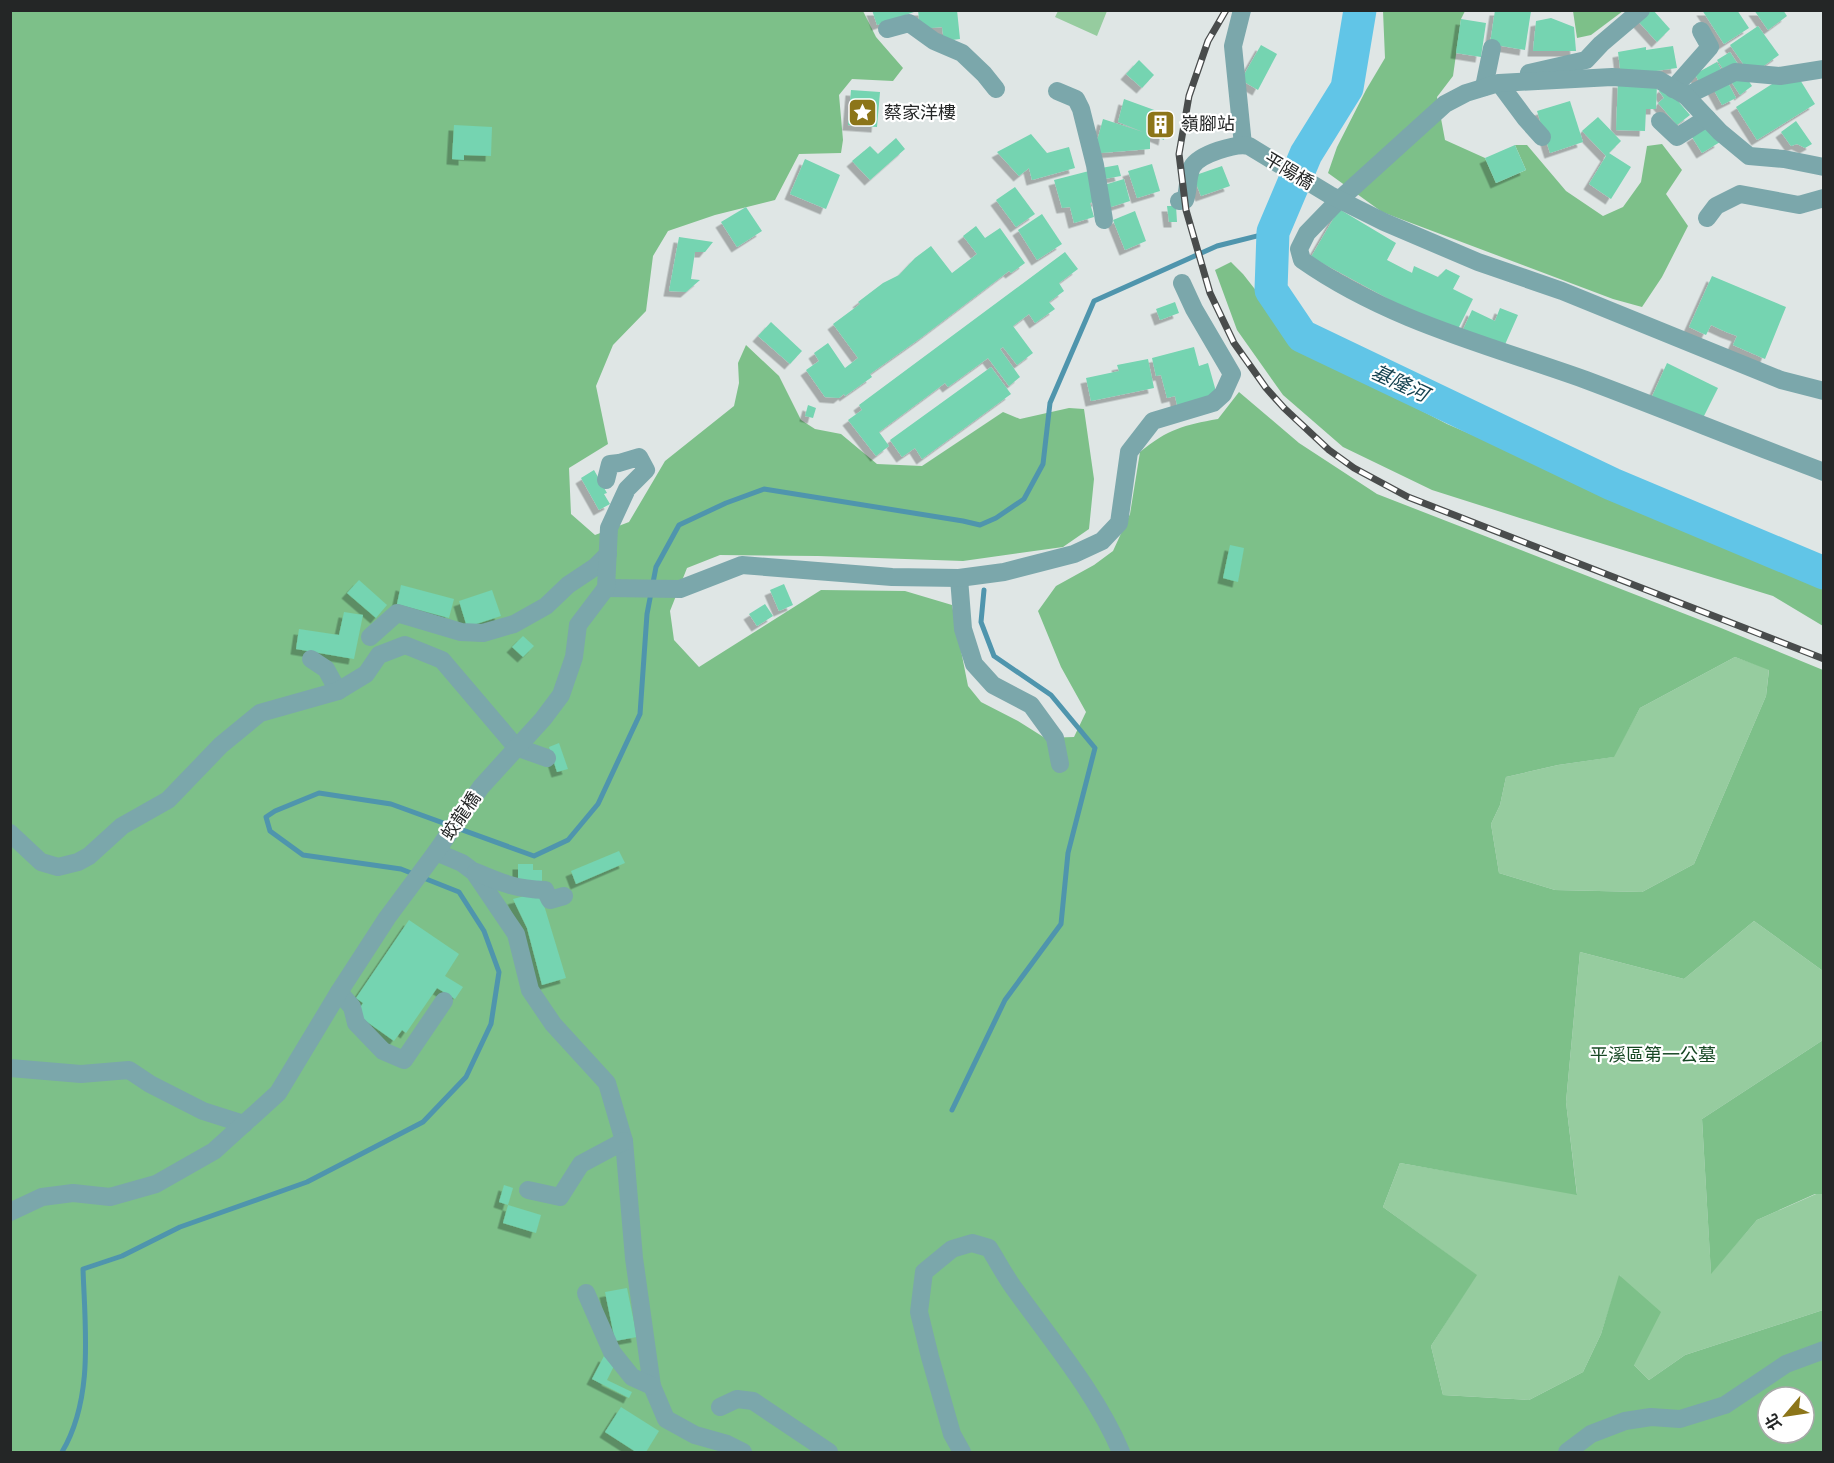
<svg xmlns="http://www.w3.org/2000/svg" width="1834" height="1463" viewBox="0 0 1834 1463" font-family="'Source Sans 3','Noto Sans TC',sans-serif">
<defs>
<filter id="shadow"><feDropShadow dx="-5.5" dy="5.5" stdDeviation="0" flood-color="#0004"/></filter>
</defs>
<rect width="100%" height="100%" fill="#dfe6e5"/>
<g fill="#96cc9f">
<path d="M1058,11V10L1107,11L1097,36L1055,17Z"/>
<path d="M1735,657L1769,669L1766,696L1694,864L1642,892L1555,890L1499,873L1491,824L1500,805L1506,777L1558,765L1613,757L1640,708Z"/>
<path d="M1754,921L1823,971V1040L1702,1119L1711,1273L1757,1220L1816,1194H1823V1310L1685,1355L1649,1380L1634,1365L1620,1275L1601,1334L1583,1372L1529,1400L1443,1395L1431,1346L1476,1275L1383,1207L1400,1163L1577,1194L1566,1102L1580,952L1684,979Z"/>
</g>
<g fill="#7dc089" fill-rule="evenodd">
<path d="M10,11H863L876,37L903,68L893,81L852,79L839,95L843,140L841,153L799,154L775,200L715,215L668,231L653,256L646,311L613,345L596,386L608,444L569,468L571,514L595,535L629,522L665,461L734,406L739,383L738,363L746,345L779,376L801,420L815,429L841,434L877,464L922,466L1003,412L1020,419L1069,408L1084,409L1094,479L1089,529L1063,547L963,561L818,556L720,555L687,568L670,611L674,640L699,667L821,590L905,591L952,605L968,686L981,702L1018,721L1045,738L1074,737L1086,712L1061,667L1038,611L1056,586L1094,565L1113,551L1130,514L1140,452C1168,429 1184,425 1218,419L1239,392L1299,443L1377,494L1721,628L1823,670V971L1754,921L1684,979L1580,952L1566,1102L1577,1195L1400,1163L1383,1207L1477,1275L1431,1346L1443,1395L1529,1400L1583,1372L1601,1334L1619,1275L1661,1312L1634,1365L1649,1380L1685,1355L1823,1310V1452H11ZM1735,657L1769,670L1766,696L1694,864L1642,892L1555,890L1499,873L1491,824L1500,805L1506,777L1558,765L1614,757L1640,708ZM1768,1397H1804V1433H1768Z"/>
<path d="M1383,11H1465L1461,19L1453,76L1437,97L1445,140L1485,158L1496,183L1526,170L1515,145H1527L1566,191L1603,216L1623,207L1641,182L1647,146L1662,144L1682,170L1666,194L1688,226L1662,277L1642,307L1613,299L1382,212L1328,173L1337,147L1366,90L1385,58Z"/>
<path d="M1573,11V10L1623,11L1591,35L1577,38Z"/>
<path d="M1231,262L1243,274L1301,348L1447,424L1823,586V626L1773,596L1561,531L1432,490L1343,447L1283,395L1237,330L1215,270Z"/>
<path d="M1823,1040V1194H1815L1757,1220L1711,1274L1702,1119Z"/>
</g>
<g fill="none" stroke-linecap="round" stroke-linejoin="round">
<g stroke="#4f95ad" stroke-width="5">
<path d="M952,1110L1005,1000L1061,924L1068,853L1095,748L1051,695L994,656L981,622L984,590"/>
<path d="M62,1452C94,1398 85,1329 83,1269L122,1256L180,1227L307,1182L423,1122L466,1077L491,1024L499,972L484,931L459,892L401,869L303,855L270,831L266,817L275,811L319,793L391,804L534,856L568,840L598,804L640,714L647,614L656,567L679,525L726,503L764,489L963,521L980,525L996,518L1024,499L1043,464L1050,403L1094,301L1217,246L1273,232"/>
</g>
<path stroke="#61c5e7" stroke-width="33" d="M1360,10L1347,88L1306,154L1273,232L1271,290L1302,336L1612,484L1824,573"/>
</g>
<g fill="#75d4b1" filter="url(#shadow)">
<path d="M872,10H913L914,12L877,25Z"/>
<path d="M918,10H957L960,39L944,41L942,27L920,29Z"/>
<path d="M1495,10L1531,11L1525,50L1490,44Z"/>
<path d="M1647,10H1653L1670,29L1657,42L1637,20Z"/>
<path d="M1702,10H1737L1749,28L1724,44Z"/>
<path d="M1754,10H1783L1787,16L1768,30Z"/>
<path d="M1551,18L1574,27L1576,51H1533L1536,21Z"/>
<path d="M1461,19L1486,23L1481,57L1456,53Z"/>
<path d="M1758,26L1779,55L1751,75L1730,45Z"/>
<path d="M1261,45L1277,54L1258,90L1241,80Z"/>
<path d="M1673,46L1677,68L1621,76L1618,52L1646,47V50Z"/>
<path d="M1730,52L1752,86L1740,95L1717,60Z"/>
<path d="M1139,60L1154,75L1142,88L1126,74Z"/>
<path d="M1717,62L1736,98L1722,105L1710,83L1702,88L1695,74Z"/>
<path d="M1794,70L1815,104L1757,140L1736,107Z"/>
<path d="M1618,82L1657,84L1656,109H1646L1645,131L1616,130Z"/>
<path d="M1665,86L1690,115L1677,125L1658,103L1664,98L1659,91Z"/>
<path d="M851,90L880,92L877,127L848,125Z"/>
<path d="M1124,99L1168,115L1164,140L1150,134V149L1101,153L1097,141L1103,119L1143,132L1118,122Z"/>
<path d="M1570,101L1583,142L1550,153L1537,111Z"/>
<path d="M1598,117L1621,141L1609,153L1631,167L1611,199L1589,184L1606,156L1582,131Z"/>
<path d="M1796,121L1812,144L1805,148L1797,144L1791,146L1781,132Z"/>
<path d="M454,125L492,127L491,156L464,155V160L452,159Z"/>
<path d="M1710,125L1720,142L1702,153L1692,137Z"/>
<path d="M1031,134L1047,153L1069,147L1075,168L1032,180L1029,168L1019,176L997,152Z"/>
<path d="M896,138L905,149L870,180L852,161L870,146L878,154Z"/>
<path d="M1515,145L1526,170L1496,183L1485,158Z"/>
<path d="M805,159L840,175L826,209L790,194Z"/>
<path d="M1152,164L1160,191L1137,198L1128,171Z"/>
<path d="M1118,165L1121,176L1104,179L1101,168Z"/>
<path d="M1222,166L1230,186L1201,196L1193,176Z"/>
<path d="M1089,171L1098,201L1090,203L1094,217L1074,223L1070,207L1062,208L1054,180Z"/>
<path d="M1124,179L1130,201L1111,207L1104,185Z"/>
<path d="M1015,187L1035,214L1016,227L996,200Z"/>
<path d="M1167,206H1176L1177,222H1169Z"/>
<path d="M746,207L762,231L737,247L721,222Z"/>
<path d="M1339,209L1396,243L1387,260L1412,273L1414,266L1438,277L1446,269L1460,276L1453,289L1473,299L1457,331L1396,303L1311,257Z"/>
<path d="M1135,211L1146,241L1125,250L1113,220Z"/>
<path d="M1042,214L1062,244L1037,260L1018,230Z"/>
<path d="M976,226L985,238L1000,228L1025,263L1011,273L1009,271L922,337L870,374L872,377L845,396L844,394L839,398L825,397L806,370L819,361L814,353L828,343L845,368L858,358L833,324L860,304L858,302L883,283L899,275L915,258L931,246L952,273L977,254L963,236Z"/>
<path d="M679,237L713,242L705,252H695L691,279L700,280L686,292L669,291Z"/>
<path d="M1065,252L1078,269L1059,283L1064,291L1049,302L1055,309L1035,323L1029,314L1013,326L1033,353L1017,365L1003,347L1000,349L1020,377L1009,386L988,358L948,387L945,383L879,432L889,446L876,456L848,420L862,410L859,405Z"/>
<path d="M1712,276L1786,307L1765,359L1733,345L1737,336L1726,332L1711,325L1706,335L1689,327Z"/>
<path d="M1175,302L1179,313L1160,320L1156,309Z"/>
<path d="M1500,308L1518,315L1503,349L1462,332L1472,310L1495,321Z"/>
<path d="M771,322L802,351L790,364L758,336Z"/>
<path d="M1194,347L1199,366L1208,363L1217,395L1177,405L1175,396L1167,398L1161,375L1156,376L1152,358Z"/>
<path d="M1148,359L1154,388L1091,401L1086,378L1119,371L1117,365Z"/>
<path d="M1667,363L1718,388L1700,424L1650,401Z"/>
<path d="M991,367L1011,394L922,459L915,448L902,457L890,440Z"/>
<path d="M808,405L816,408L813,418L805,416Z"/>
<path d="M594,470L607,493L604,494L610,504L599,510L581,478Z"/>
<path d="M1230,545L1244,548L1238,582L1223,578Z"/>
<path d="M359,580L387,605L376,618L347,593Z"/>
<path d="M784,584L793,605L779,611L770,590Z"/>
<path d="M401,585L454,599L449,618L397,604Z"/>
<path d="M492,590L501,616L467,627L459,601Z"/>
<path d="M765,604L773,616L757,626L749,614Z"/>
<path d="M344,612L363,615L354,659L296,649L299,629L339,635Z"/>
<path d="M523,636L534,646L523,657L512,647Z"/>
<path d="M559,743L568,769L557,772L549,747Z"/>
<path d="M619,851L625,863L576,884L571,871Z"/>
<path d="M518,864H533V870H542V885H518Z"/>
<path d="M540,892L566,978L542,985L527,928L513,899Z"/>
<path d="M409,920L459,954L445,976L463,987L455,999L437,988L406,1033L402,1030L394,1041L356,1014L363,1003L356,998Z"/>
<path d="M504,1185L513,1188L508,1205L499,1202Z"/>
<path d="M508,1205L541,1215L536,1233L503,1223Z"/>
<path d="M627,1288L637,1337L615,1341L605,1292Z"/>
<path d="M604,1356L616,1362L607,1380L632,1392L629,1398L592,1379Z"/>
<path d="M621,1407L659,1431L646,1452H636L605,1432Z"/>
</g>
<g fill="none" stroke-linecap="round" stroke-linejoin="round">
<g stroke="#7ba7ab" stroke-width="18">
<path d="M1242,10L1233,46L1243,145"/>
<path d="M887,29L909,23L934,41L962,53L984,74L996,89"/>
<path d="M1529,73L1586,60L1601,44L1641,10"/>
<path d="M1499,83L1525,118L1542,137"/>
<path d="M1484,87L1492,48"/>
<path d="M1673,89L1710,47L1701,31"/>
<path d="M1057,91L1076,99L1081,109L1095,165L1104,220"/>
<path d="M1686,96L1735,72L1780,76L1824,69"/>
<path d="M1660,121L1677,137L1707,118"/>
<path d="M1824,167L1784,159L1749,156L1720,132L1686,96L1659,80L1612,77L1499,83L1466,93L1445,104L1339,200L1307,233L1299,249L1302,260C1389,321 1488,345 1586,380C1666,410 1744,442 1824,472"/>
<path d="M1179,201L1185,200C1189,189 1187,177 1192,167C1199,154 1236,143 1249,146L1330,195L1384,222L1478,262L1562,291L1781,380L1824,391"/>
<path d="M1707,218L1716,206L1740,194L1799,205L1824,198"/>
<path d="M959,578L963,629L974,664L993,685L1031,705L1055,738L1060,764"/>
<path d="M606,588L680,589L742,565L892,577L959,578L1004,572L1074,554L1102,541L1119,523L1129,452L1153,421L1213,403L1223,394L1232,374L1194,309L1182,283"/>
<path d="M370,637L397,613L461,632L483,633L514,624L546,606L568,585L595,567L608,554"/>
<path d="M311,659L326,669L338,691"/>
<path d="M10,833L41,862L58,867L78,862L89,856L122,826L168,800L221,745L260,713L338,691L366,674L379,655L405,645L442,660L516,747L547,758"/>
<path d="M436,852L462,863L474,872L516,934L530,990L553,1024L607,1083L624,1141L634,1258L652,1386L666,1419L695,1435L727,1444L743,1452"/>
<path d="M476,872C502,883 516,889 545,890L550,900L564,896"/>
<path d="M339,992L352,1007L356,1023L383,1051L404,1060L444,1001"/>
<path d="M10,1068L81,1074L129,1070L150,1084L203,1111L244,1124"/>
<path d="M528,1190L560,1197L581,1164L624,1141"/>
<path d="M10,1212L42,1197L73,1193L110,1197L156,1184L214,1151L278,1093L339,992L387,918L436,852L481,787L543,719L561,695L574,657L578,625L606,588L609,528L627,489L646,470L639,457L619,463L610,464L606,480"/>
<path d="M586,1293L612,1352L632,1377L652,1386"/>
<path d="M720,1407L737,1399L753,1401L829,1452"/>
<path d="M962,1452L952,1434L930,1357L919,1312L924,1272L952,1249L972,1243L989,1248C998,1262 1006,1278 1016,1291C1052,1341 1097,1395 1121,1452"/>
<path d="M1567,1452L1591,1434L1625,1421L1651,1417L1680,1419L1725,1405L1786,1364L1824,1350"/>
</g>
<defs>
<path id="rail" d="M1226,10L1208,41L1189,96L1179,154L1186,210L1210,293L1234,343L1266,388L1284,408L1329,450L1354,468L1408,497L1824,659"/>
</defs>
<use href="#rail" stroke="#494c4c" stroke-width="7"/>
<use href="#rail" stroke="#fff" stroke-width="4.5" stroke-dasharray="14" stroke-linecap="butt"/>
</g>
<defs>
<symbol id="sight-square" viewBox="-11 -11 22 22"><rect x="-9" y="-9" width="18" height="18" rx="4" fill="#8c7519" stroke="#fff"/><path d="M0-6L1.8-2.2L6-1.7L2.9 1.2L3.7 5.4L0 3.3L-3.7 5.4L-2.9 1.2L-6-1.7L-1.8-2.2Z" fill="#fff"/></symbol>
<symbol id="building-square" viewBox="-11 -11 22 22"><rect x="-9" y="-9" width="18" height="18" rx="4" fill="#8c7519" stroke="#fff"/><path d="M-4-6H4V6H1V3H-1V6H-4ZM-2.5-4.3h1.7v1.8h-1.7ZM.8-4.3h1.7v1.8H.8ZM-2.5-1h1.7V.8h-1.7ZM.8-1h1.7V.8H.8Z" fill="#fff"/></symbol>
</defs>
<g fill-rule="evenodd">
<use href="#sight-square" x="846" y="96" width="33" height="33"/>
<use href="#building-square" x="1144" y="108" width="33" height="33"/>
</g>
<g text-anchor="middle" stroke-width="4.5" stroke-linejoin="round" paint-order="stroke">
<g font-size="18" fill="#242626" stroke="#fff" text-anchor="start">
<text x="884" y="119">蔡家洋樓</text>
<text x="1181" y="130">嶺腳站</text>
</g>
<g font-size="18" fill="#242626" stroke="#fff">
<text transform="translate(1289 171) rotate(31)" y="6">平陽橋</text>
<text transform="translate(461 816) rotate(-55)" y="6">蛟龍橋</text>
</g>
<g font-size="18" fill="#164723" stroke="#fff">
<text x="1653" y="1061">平溪區第一公墓</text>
</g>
<g font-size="20" font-style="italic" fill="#154250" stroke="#fff">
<text transform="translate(1400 383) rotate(25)" y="7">基隆河</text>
</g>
</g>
<rect width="1834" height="1463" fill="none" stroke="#242626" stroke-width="24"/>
<g transform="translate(1786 1415) rotate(241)"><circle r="28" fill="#ffffff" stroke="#a7a8a8" stroke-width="1.5"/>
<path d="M0-4.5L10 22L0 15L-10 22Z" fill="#8c7519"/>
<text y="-9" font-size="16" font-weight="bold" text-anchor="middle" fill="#242626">北</text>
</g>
</svg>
